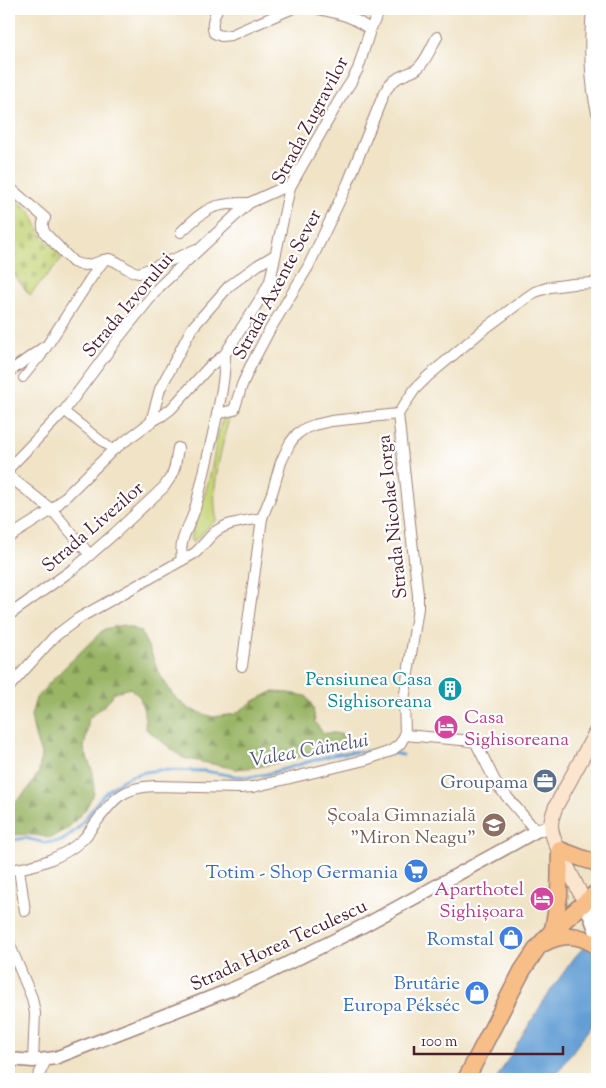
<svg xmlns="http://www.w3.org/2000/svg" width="606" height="1088" viewBox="0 0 606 1088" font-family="'Sorts Mill Goudy',serif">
<defs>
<pattern id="forest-firs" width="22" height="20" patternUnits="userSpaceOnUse" patternTransform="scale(1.25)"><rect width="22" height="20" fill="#9ab566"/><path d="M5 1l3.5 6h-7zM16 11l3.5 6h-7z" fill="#809354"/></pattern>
<pattern id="cemetery-stones" width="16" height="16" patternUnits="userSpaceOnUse" patternTransform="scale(1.25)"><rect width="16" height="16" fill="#c3d375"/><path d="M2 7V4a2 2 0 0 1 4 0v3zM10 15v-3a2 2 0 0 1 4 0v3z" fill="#a9b565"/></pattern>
</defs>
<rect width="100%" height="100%" fill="#fff"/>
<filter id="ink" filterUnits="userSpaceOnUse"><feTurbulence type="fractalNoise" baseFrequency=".02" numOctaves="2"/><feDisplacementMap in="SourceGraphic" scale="10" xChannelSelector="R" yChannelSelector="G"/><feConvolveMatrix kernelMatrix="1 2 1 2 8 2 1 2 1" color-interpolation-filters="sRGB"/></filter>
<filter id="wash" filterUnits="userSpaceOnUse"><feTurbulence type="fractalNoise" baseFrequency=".0096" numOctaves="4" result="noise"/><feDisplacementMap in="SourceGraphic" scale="20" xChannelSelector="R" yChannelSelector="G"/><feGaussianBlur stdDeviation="1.12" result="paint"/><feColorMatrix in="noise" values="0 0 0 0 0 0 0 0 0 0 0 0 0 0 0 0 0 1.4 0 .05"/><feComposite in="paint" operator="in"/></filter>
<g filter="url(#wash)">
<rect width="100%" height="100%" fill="#f0e3c6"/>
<path fill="#c3d375" stroke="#867950" d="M230,414C223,446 209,488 217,520C208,526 202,535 194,541H192L191,539C196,517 205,497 210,475C215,458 215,438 222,421C224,417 226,415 230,414Z"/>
<path fill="url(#forest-firs)" stroke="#726a48" d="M123,625L140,631L150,650L159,673L173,695L189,709L213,717L235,714L254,701L272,692L289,693L306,696L313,707L315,722L323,733H334L344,735L341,744L325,751L258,767L236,769L183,758L146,729L144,712L140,697L130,688L115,692L107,703L89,718L84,749L93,773L94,793L85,810L68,828L50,838C36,835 23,833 9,836V805L14,804L29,788L39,772L41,754L35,736L31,716L36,698L53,679L104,629Z"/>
<path fill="url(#cemetery-stones)" stroke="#867950" d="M9,193L31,212L42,236L63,257L30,295L9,269Z"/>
<path fill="#649fd4" stroke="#575f80" d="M597,932V1018L565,1062L554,1079H496L546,997L574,958Z"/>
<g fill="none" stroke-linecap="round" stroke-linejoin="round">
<g stroke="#649fd4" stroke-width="3">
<path d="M392,753L403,755"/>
<path d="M9,841L25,838L45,843L62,841L78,828L103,795L115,785L128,777L145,772L158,770L205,771L234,776L250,777L267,774L332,755L351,752L379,751"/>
</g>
</g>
</g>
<g filter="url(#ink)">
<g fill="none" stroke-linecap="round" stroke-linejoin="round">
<defs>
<g id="pedestrian">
<path d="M23,378L39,358"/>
<path d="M64,411L113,450"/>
</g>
<g id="minor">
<path d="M217,9C214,17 211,24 214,33L221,36L231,35L291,9"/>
<path d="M319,9C339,13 355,17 370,30"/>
<path d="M592,9C589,44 589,78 597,113"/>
<path d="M9,187L45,218C42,224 42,227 45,233L73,262C83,267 91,265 101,261C104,260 106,259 109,259C120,261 127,272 139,273L184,255L194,250"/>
<path d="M181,232C207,207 213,203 249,203"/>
<path d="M39,358L91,278L104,260"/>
<path d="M9,372L44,347"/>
<path d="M217,414L234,410L242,385L250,367L269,331L308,267L348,183L384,93C389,85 395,78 404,75C410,72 414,72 418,68C427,60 431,47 437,37"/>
<path d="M398,414L418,595V608L404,700L405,735"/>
<path d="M398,414L415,389L427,377L483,330L526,298L535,292L550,287L573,284L597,283"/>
<path d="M151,422L160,389L192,328L229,286L258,265L275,255"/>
<path d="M9,468L64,411L119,337L160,286L249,203L280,189L290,187"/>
<path d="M9,476L52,510L90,555"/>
<path d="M9,537L52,510L113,450L151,422L163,415L171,409L208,368L225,354L264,293L270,281L290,187L340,99L351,82L358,69L370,30L380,9"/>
<path d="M182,560C178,536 191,527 196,505C202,483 207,460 212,438C218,410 225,383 225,354"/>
<path d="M9,615L76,567L115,533L164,487L172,475L175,466L178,448"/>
<path d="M242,666L262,518L272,493L281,462L290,443L297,434L306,428L314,425L331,421L398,414"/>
<path d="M9,687L54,637L67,627L79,618L195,553C202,547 208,538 215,532C228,522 246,521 262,518"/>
<path d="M405,735L472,741L476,743L497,785L536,831"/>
<path d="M19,869L25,911"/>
<path d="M9,870C34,867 63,858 82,840C87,836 90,830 94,825C113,800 121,787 155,786L240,788L253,787L365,760L391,751L400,744L405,735"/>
<path d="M9,943L32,998L35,1013L33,1061"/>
<path d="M37,1079L46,1060"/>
</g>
<g id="tertiary">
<path d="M585,903L597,935"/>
<path d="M9,1059L33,1061L55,1058L232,989L264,975L365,925L513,844L536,831L550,826"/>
</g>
<path id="secondary" d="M585,903L555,842C549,827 550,821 556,806L597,730"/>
<g id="trunk">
<path d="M553,930L559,896L560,850L581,858L597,863"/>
<path d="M542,944C562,933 578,933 597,946"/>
<path d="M466,1079L522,971L538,947L553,930L597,892"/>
</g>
</defs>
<use href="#pedestrian" stroke="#9d8178" stroke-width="10"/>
<use href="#minor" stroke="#9d8178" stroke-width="12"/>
<use href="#tertiary" stroke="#9d8178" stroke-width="15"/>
<use href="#secondary" stroke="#9d8178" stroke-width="16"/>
<use href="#trunk" stroke="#9d8178" stroke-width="19"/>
<use href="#pedestrian" stroke="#fff" stroke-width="8"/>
<use href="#minor" stroke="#fff" stroke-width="10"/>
<use href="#tertiary" stroke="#fff" stroke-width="12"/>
<use href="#secondary" stroke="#fce5cf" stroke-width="14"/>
<use href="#trunk" stroke="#f7be87" stroke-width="16"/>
</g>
</g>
<defs>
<symbol id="building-disc" viewBox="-11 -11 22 22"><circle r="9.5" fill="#0f9aa8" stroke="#fff"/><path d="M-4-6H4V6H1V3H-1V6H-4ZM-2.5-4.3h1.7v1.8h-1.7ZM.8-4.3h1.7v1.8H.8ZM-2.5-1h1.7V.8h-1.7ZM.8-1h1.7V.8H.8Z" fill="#fff"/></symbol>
<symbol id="hotel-disc" viewBox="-11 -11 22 22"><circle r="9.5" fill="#d1479c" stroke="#fff"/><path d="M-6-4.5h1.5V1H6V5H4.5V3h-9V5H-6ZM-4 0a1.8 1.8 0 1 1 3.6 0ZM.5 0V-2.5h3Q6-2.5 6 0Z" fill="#fff"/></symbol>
<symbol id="office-disc" viewBox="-11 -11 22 22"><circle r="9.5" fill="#5c6f8a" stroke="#fff"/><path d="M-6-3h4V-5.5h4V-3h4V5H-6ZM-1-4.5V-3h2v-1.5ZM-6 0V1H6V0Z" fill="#fff"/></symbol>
<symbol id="school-disc" viewBox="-11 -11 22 22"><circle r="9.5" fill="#8d6e63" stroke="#fff"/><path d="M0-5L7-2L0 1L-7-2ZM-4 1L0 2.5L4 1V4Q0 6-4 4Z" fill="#fff"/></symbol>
<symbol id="supermarket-disc" viewBox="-11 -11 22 22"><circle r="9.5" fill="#3f7fe0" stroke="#fff"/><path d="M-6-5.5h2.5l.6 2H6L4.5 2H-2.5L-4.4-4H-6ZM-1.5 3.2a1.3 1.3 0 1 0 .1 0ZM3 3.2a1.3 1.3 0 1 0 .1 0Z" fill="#fff"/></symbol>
<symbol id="shop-disc" viewBox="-11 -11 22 22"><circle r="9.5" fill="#3f7fe0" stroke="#fff"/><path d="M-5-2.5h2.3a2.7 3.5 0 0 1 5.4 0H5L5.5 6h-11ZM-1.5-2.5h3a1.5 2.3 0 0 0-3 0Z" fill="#fff"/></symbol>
</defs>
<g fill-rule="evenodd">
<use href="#building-disc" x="436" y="675" width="28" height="28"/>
<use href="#hotel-disc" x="432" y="713" width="28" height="28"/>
<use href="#office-disc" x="531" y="767" width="28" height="28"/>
<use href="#school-disc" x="480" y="811" width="28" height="28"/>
<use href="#supermarket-disc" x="402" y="857" width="28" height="28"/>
<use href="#hotel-disc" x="528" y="885" width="28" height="28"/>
<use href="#shop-disc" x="497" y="924" width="28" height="28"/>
<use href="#shop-disc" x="463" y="979" width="28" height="28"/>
</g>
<g text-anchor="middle" stroke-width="4.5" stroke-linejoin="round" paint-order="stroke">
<g font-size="19" fill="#4a1f2b" stroke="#fff">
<text transform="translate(309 120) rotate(-62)" y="7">Strada Zugravilor</text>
<text transform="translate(276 284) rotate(-62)" y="7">Strada Axente Sever</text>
<text transform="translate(127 304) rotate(-50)" y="7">Strada Izvorului</text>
<text transform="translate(391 517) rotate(-96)" y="7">Strada Nicolae Iorga</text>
<text transform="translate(92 526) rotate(-41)" y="7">Strada Livezilor</text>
<text transform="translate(278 944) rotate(-25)" y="7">Strada Horea Teculescu</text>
</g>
<g font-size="19" fill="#0d838f" stroke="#fff" text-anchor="end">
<text x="432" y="685">Pensiunea Casa<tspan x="432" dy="22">Sighisoreana</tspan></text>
</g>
<g font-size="19" fill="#b23c85" stroke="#fff" text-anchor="start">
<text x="464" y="723">Casa<tspan x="464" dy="22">Sighisoreana</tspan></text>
<text x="524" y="895" text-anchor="end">Aparthotel<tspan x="524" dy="22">Sighișoara</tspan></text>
</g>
<g font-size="19" fill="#4e5e75" stroke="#fff" text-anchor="end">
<text x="528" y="788">Groupama</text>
</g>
<g font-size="19" fill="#785e54" stroke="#fff" text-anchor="end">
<text x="476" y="821">Şcoala Gimnazială<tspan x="476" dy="22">"Miron Neagu"</tspan></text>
</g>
<g font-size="19" fill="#366cbe" stroke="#fff" text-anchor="end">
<text x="398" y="878">Totim - Shop Germania</text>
<text x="494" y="945">Romstal</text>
<text x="460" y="989">Brutârie<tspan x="460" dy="22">Europa Pékséc</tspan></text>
</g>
<g font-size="20" font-style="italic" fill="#565977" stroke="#fff">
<text transform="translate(309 749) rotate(-10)" y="7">Valea Câinelui</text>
</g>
</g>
<rect width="606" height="1088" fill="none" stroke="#fff" stroke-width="30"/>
<path d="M414 1046v8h149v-8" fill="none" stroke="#4a1f2b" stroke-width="2.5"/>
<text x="421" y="1046" font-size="15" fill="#4a1f2b" stroke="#ffffff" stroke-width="4" paint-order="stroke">100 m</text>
</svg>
